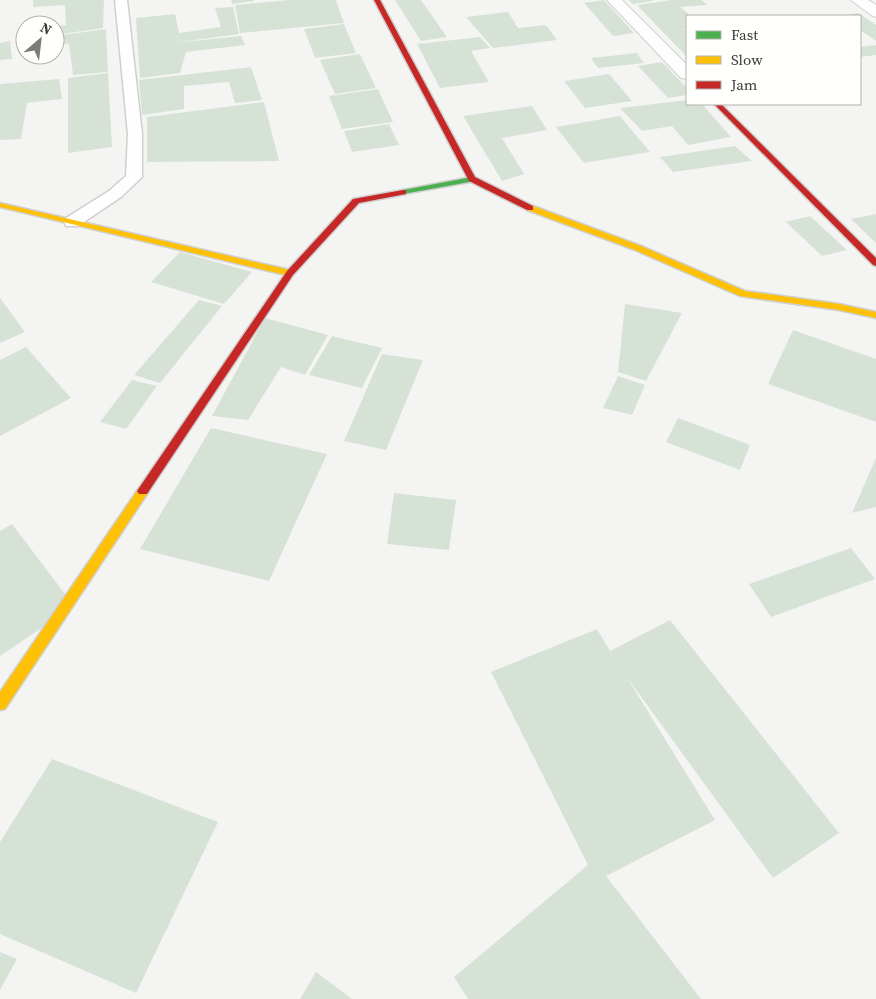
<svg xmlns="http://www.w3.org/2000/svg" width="876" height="999" viewBox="0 0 876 999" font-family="'Source Serif 4',serif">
<rect width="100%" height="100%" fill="#f4f5f3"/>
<g fill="#d7e2d7">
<path d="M33,0H104L103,28L55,35V26L66,25L65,5L33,7Z"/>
<path d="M231,0H254V1L232,4Z"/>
<path d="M289,0H336L344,23L240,33L235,5Z"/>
<path d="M395,0H421L447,37L421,41Z"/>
<path d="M604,0L634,33L613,36L584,3Z"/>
<path d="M628,0H653V1L633,4Z"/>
<path d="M672,0H702L707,5L680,7L691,16H687V29L681,30H687V57L637,5Z"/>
<path d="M233,7L239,34L173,43L241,36L245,45L186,52L180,73L140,78L136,18L175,14L179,33L221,27L215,8Z"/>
<path d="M508,12L518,28L546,25L557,40L493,48L466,17Z"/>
<path d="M858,13L876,25V41L860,30V16H841Z"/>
<path d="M344,24L356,53L315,58L304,29Z"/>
<path d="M106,29L108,72L73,75L69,44L55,45V36Z"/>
<path d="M480,37L490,48L471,51L489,82L440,88L417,44Z"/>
<path d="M10,41L12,59L0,60V43Z"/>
<path d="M876,45V55L860,57V47Z"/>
<path d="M637,53L644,63L598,68L591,58Z"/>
<path d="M360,54L376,88L335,94L320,60Z"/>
<path d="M662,62L687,88V95L668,98L638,66Z"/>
<path d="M251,67L262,100L235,103L229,82L184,86V109L142,115L139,80Z"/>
<path d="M108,73L112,147L68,153V78Z"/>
<path d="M609,74L632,101L585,108L564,81Z"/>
<path d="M59,79L62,99L27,103L21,139L0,140V84Z"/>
<path d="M378,89L393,122L342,129L329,96Z"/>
<path d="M687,100V104H702L731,137L688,145L672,126L642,131L620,108Z"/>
<path d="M264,102L279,161L147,162V117Z"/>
<path d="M532,106L547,130L502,138L524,174L502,181L463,116Z"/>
<path d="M620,116L650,152L584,163L556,127Z"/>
<path d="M389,124L399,145L352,152L344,131Z"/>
<path d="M735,146L752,161L673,172L660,157Z"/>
<path d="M876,214V243L851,219Z"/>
<path d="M810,216L847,250L822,256L786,222Z"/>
<path d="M180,252L252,272L224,304L151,282Z"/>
<path d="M0,298L25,332L0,343Z"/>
<path d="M199,300L222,306L160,383L134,375Z"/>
<path d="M625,304L682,313L646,381L618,372Z"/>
<path d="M265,318L328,335L305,375L281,367L248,420L212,416Z"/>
<path d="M793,330L876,359V422L768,384Z"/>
<path d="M332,336L382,348L362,388L309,375Z"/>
<path d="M26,347L71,398L0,436V360Z"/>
<path d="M382,354L423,360L386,450L344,441Z"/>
<path d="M618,376L645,385L632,415L603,408Z"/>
<path d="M132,380L157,386L126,429L100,422Z"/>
<path d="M678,418L750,445L740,470L666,442Z"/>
<path d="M211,428L327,454L269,581L140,549Z"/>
<path d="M876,458V507L852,513Z"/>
<path d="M394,493L456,500L449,550L387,544Z"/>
<path d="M12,524L74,606L0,656V531Z"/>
<path d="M851,548L875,579L771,617L749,584Z"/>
<path d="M670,620L839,833L773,878L626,676L715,820L606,876L701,999H468L454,977L588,865L491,672L597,629L610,651Z"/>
<path d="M52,759L218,822L136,993L0,934V842Z"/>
<path d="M0,952L17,959L0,990Z"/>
<path d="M316,972L352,999H300Z"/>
</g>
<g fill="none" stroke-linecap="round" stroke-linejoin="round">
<defs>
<path id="lane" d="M115,0H127L142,134V177L121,197L78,226H66L64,222L66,218L109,191L126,176L128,134Z"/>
<g id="street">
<path d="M607,0H622L687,65V79L681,78Z"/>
<path d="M851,0H868L876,5V17L871,15Z"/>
</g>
<path id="fast" d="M472,177H475V181L403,194L399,192L403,190Z"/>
<g id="slow">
<path d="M0,203L290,270L294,273L290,276L0,207Z"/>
<path d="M527,206H533L641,246L745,291L839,304L876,312V318L839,310L740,296L635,250L527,210Z"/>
<path d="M143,487L147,488L149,491L147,494L5,709L0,710V692L139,488Z"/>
</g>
<g id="jam">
<path d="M374,0H380L475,177L533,206V210H527L469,181Z"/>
<path d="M714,104H721L876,258V266L873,265Z"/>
<path d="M403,190H406V194L359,203L293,275L147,494H139L137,491L139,488L287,271L353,199Z"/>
</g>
</defs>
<use href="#lane" stroke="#cfd0ce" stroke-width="3"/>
<use href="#street" stroke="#cfd0ce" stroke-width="2"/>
<use href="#fast" stroke="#cfd0ce" stroke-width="3"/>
<use href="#slow" stroke="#cfd0ce" stroke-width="3"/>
<use href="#jam" stroke="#cfd0ce" stroke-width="3"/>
<use href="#lane" fill="#fdfefd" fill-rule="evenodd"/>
<use href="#street" fill="#fdfefd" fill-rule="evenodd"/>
<use href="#fast" fill="#4caf50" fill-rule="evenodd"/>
<use href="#slow" fill="#ffc107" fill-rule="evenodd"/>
<use href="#jam" fill="#c62828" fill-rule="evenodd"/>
</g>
<rect x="686" y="15" width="175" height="90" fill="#fffffe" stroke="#b1b1b0"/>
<rect x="696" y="31" width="25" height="8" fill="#4caf50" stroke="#b1b1b0"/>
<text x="731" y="40" font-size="15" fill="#3b3c3a">Fast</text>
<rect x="696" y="56" width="25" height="8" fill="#ffc107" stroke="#b1b1b0"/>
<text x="731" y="65" font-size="15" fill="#3b3c3a">Slow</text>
<rect x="696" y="81" width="25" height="8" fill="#c62828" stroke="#b1b1b0"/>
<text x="731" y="90" font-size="15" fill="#3b3c3a">Jam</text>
<g transform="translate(40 40) rotate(28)"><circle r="24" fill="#fffffe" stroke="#b1b1b0"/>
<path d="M0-4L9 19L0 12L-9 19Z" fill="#7c7d7b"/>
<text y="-8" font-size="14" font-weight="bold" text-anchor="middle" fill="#3b3c3a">N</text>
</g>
</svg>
